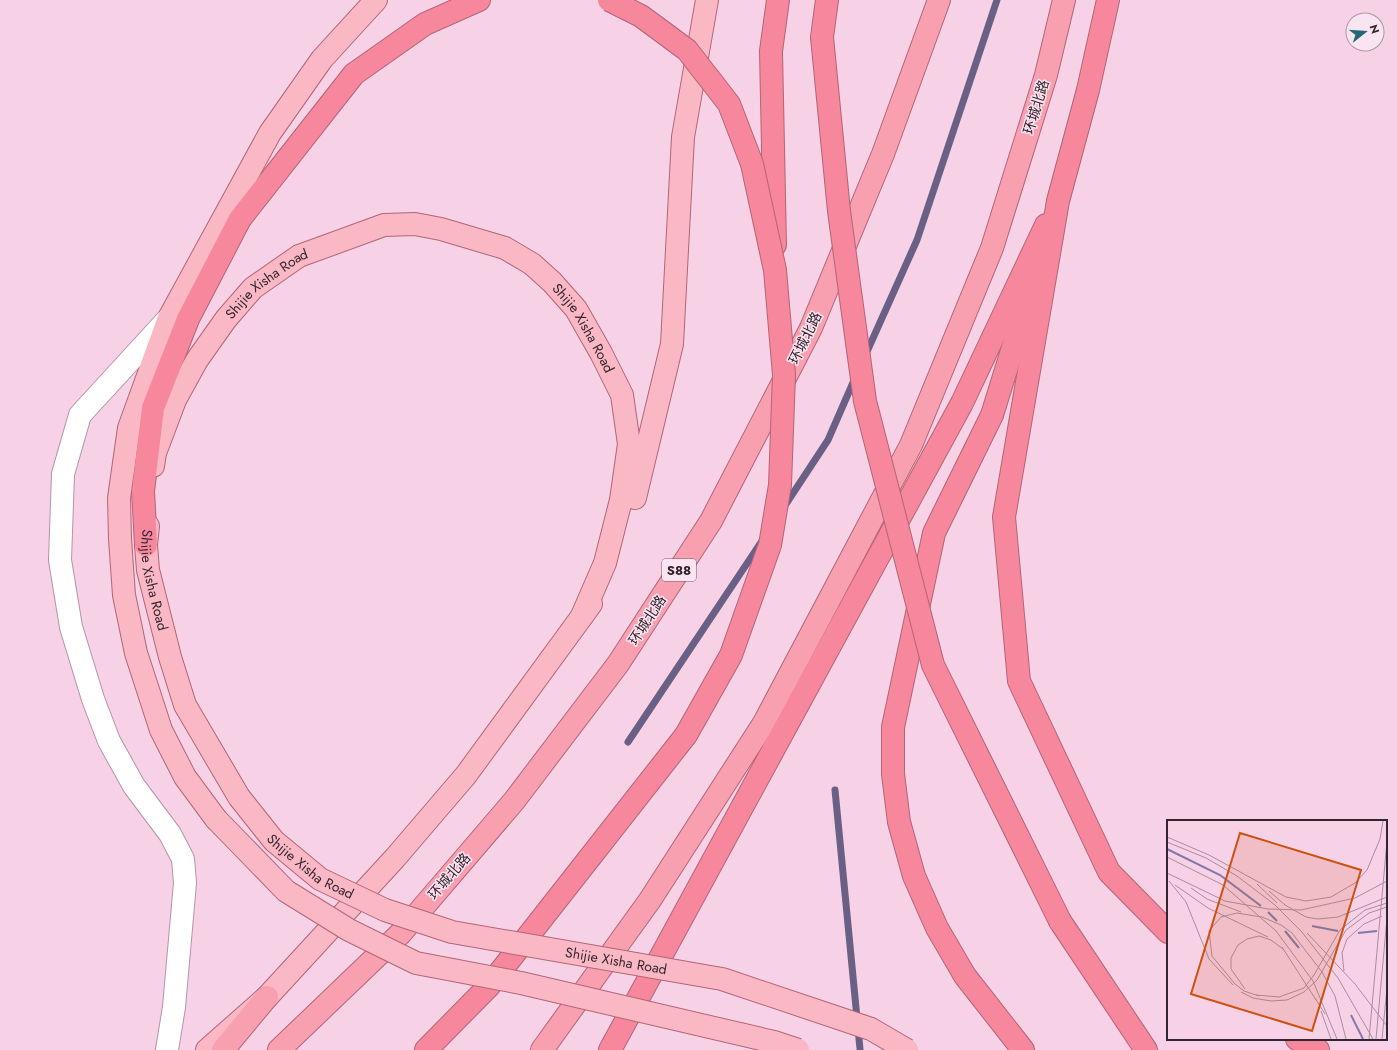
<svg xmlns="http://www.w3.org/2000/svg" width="1397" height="1050" viewBox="0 0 1397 1050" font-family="Jost,'Noto Sans SC',sans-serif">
<rect width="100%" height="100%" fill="#f7d2e7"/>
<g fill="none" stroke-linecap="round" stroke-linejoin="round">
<g stroke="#6a6085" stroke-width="7">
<path d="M865,356L917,240L997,0"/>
<path d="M784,507L828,440L855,378"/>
<path d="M628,742L762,541"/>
<path d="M835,790L860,1049"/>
</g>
<defs>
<path id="minor" d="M167,1050L174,1007L185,883L183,859L170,834L134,786L109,741L93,699L71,627L60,560L63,474L80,415L169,318"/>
<g id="primary">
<path id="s1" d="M153,466L155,453L175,400L197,360L226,319L253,288L299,256L384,225L415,224L441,229L505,248L532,264L552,282L576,309L601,353L622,395L629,444L621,500L605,563L582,616"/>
<path d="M635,498L672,344L683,137L707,0"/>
<path id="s2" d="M148,526L146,545L148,570L170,657L185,705L239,797"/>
<path d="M216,819L185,777L161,730L136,653L124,595L120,539L119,498L129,428L169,318L270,133L322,59L376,0"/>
<path d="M207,1050L267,997L395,858L466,775L591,604"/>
</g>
<g id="trunk">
<path d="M223,1050L267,997"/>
<path d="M279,1050L401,933L514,801L618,664L711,521L811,328L883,154L939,0"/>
<path d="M542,1050L650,900L764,723L911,445L992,248L1046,75L1064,0"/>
</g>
<g id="motorway">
<path d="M1108,0L1088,90L1058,201L1004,517L1019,681L1109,872L1168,932"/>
<path d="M822,37L827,0"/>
<path d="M775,245L771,51L778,0"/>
<path d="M146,545L143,491L153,408L188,319L240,219L354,74L425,24L479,0"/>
<path d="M1060,921L1146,1050"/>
<path d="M1297,1039L1318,1050"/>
<path d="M426,1050L489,986L686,735L731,655L770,545"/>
<path d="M610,1050L962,403L1046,225"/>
<path d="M1023,1050L965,976L937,928L914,876L899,822L893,774V727L934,533L992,415L1032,286"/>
</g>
</defs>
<use href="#minor" stroke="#b693a7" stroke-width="24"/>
<use href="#primary" stroke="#b26576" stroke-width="24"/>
<use href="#trunk" stroke="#b26576" stroke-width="24"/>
<use href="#motorway" stroke="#b26576" stroke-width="24"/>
<use href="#minor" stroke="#fff" stroke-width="22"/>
<use href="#primary" stroke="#fab7c4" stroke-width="22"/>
<use href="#trunk" stroke="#f89fb0" stroke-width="22"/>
<use href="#motorway" stroke="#f7879d" stroke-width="22"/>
<defs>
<g id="primary-bridge">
<path id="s3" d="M239,797L274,841L320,879L385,910L452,932L722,979L871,1029L907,1050"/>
<path d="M216,819L286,891L349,930L416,963L521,983L774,1042L798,1050"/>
</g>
<g id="motorway-bridge">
<path d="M609,0L641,16L687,50L729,104L752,164L775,270L784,375L780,485L770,545"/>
<path d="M822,37L839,211L865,401L933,665L1060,921"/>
</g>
</defs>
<use href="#primary-bridge" stroke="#b26576" stroke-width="24" stroke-linecap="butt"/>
<use href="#motorway-bridge" stroke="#b26576" stroke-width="24" stroke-linecap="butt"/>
<use href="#primary-bridge" stroke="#fab7c4" stroke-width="22"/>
<use href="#motorway-bridge" stroke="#f7879d" stroke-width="22"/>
</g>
<g text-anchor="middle" stroke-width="3" stroke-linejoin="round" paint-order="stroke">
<rect fill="#fbe4f1" stroke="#6f5e68" stroke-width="1" x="662" y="559" width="34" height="22" rx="3"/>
<g font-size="13" font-weight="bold" fill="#33252d">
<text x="679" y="575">S88</text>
</g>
<g font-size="14" fill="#33252d" stroke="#fbe4f1">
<text transform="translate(1036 107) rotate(-73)" y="5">环城北路</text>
<text dy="5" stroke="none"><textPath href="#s1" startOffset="220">Shijie Xisha Road</textPath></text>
<text dy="5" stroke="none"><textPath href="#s1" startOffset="592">Shijie Xisha Road</textPath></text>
<text transform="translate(805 338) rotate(-64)" y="5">环城北路</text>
<text dy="5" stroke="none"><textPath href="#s2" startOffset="55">Shijie Xisha Road</textPath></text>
<text transform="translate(647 620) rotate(-57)" y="5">环城北路</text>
<text dy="5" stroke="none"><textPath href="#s3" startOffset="101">Shijie Xisha Road</textPath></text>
<text transform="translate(449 876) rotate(-49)" y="5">环城北路</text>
<text dy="5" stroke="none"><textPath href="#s3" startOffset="425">Shijie Xisha Road</textPath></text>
</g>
</g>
<g transform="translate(1167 820)">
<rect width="220" height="220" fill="#f7d2e7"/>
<path fill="none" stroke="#8179ab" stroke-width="2" d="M0,29L53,55L94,86M101,92L110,101M145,106L171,111M118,111L132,128M191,113L210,111M184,195L196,219"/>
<path fill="none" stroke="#a98d9d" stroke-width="1" d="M0,17L42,35L119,77L139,81L164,77L188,63L200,50L213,19L216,1M0,22L39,38L70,56L108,85L134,111L171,158L206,219M0,37L56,65L109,111L146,161L170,219M0,53L58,81L101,89L134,90L188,78L220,61M2,61L19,82L42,139L66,165M90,64L110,83M8,65L41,88L101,117M24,68L40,79L74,92M102,71L118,85L139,97L151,99L171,97L220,77M140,113L188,164L220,206M115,127L149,180M177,151L175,133L180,119L197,104L215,96M78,169L64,149V138L71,125L80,119L92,116L104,120L116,129M74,172L86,178L104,181L120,180L137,172L150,160L179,110L202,93L220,87M89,175L112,177L137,168L147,155L173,110L198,90L220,83M92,176L77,171L68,164L45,136L42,111L54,97L70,93L95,97L114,105L125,113L155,152L168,176L179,219M148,178L158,194M154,191L164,219M202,219L220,21M209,219L220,98M215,219L220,168"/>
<path fill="#cd5111" fill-opacity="0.15" stroke="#cd5111" stroke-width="2" d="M73,13L194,50L145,211L24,174Z"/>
<rect width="220" height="220" fill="none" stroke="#33252d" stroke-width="2"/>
</g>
<g transform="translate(1365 32) rotate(73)"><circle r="19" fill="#fbe4f1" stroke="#ab98a3"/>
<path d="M0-3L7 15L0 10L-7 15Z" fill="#226977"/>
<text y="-6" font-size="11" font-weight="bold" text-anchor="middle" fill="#33252d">N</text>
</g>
</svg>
